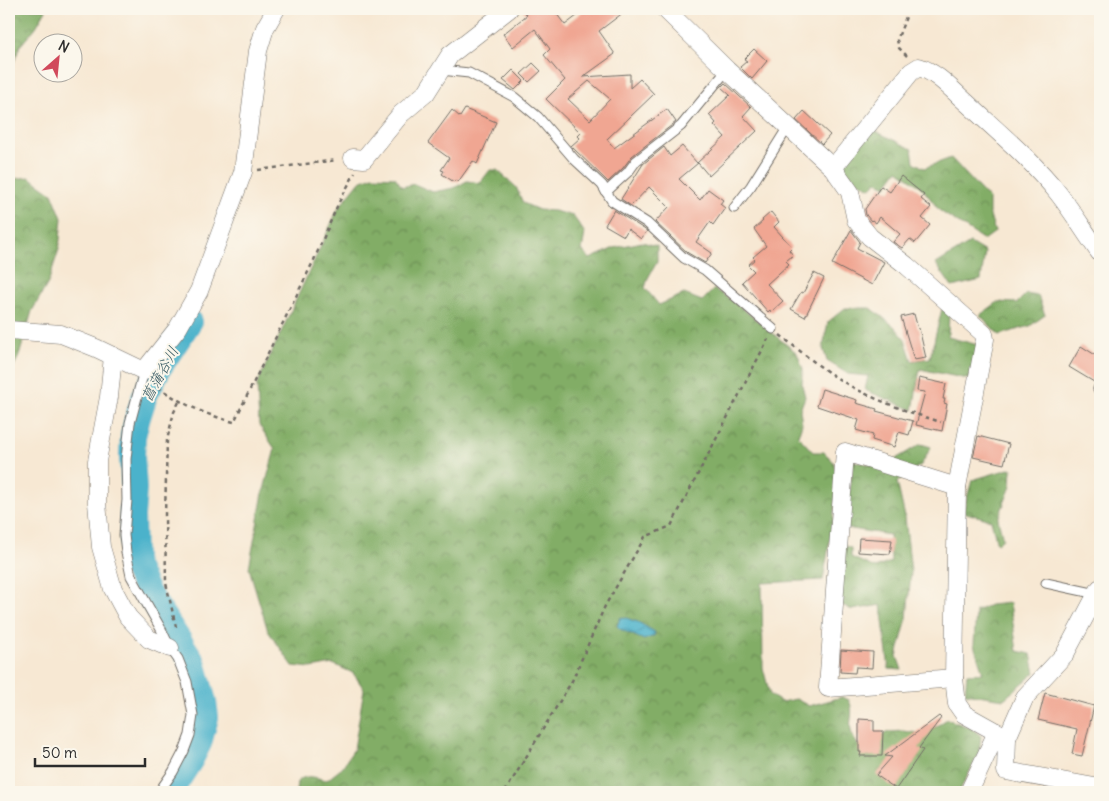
<svg xmlns="http://www.w3.org/2000/svg" width="1109" height="801" viewBox="0 0 1109 801" font-family="Delius,'Klee One',sans-serif">
<defs>
<pattern id="forest-crowns" width="20" height="18" patternUnits="userSpaceOnUse" patternTransform="scale(1.25)"><rect width="20" height="18" fill="#82ad66"/><path d="M2 6a3 3 0 1 1 6 0M12 15a3 3 0 1 1 6 0" fill="none" stroke="#6b8d54"/></pattern>
<pattern id="water-waves" width="16" height="10" patternUnits="userSpaceOnUse" patternTransform="scale(1.25)"><rect width="16" height="10" fill="#4cb2cb"/><path d="M0 5q4-4 8 0t8 0" fill="none" stroke="#3f91a5"/></pattern>
</defs>
<rect width="100%" height="100%" fill="#fbf7ec"/>
<filter id="ink" filterUnits="userSpaceOnUse"><feTurbulence type="fractalNoise" baseFrequency=".02" numOctaves="2"/><feDisplacementMap in="SourceGraphic" scale="10" xChannelSelector="R" yChannelSelector="G"/><feConvolveMatrix kernelMatrix="1 2 1 2 8 2 1 2 1" color-interpolation-filters="sRGB"/></filter>
<filter id="wash" filterUnits="userSpaceOnUse"><feTurbulence type="fractalNoise" baseFrequency=".0096" numOctaves="4" result="noise"/><feDisplacementMap in="SourceGraphic" scale="20" xChannelSelector="R" yChannelSelector="G"/><feGaussianBlur stdDeviation="1.12" result="paint"/><feColorMatrix in="noise" values="0 0 0 0 0 0 0 0 0 0 0 0 0 0 0 0 0 1.4 0 .05"/><feComposite in="paint" operator="in"/></filter>
<g filter="url(#wash)">
<rect width="100%" height="100%" fill="#f7e8d3"/>
<g fill="url(#forest-crowns)" stroke="#566c48">
<path d="M9,9H45L46,10L36,27L20,46L11,70L9,71Z"/>
<path d="M873,130L912,149L914,162L924,168L951,158L989,199V213L995,232L984,240L940,211L922,188L898,170L886,186L876,181L871,188L857,181L841,165Z"/>
<path d="M490,170H497L516,187L523,203L539,210L554,211L573,216L585,233L582,250L590,259L614,248L642,242L657,246V262L648,278L645,288L659,305L684,294L702,301L714,289L733,301L797,353L803,369L802,384L805,397L800,410L802,424L798,436L813,452H824C827,456 833,459 834,464C842,485 827,555 823,580L762,583L763,668L770,695L781,702L796,699L809,706L842,697L849,700C857,719 842,724 859,746L888,732L903,731L925,734L947,719L971,728L981,736L979,754L959,792H296L297,782C306,773 316,778 327,780L341,769L354,749L364,689L353,673L333,664L311,668L293,666L268,631L249,568L263,493L275,449L259,425L257,384L339,207L360,181L373,176L395,177L402,187L414,184L433,192L454,188L467,181L480,183Z"/>
<path d="M29,177L52,193L62,218L59,249L48,283L32,311L19,356L9,376L12,403L9,411V182L13,179Z"/>
<path d="M970,243L985,252L981,280L952,287L936,264Z"/>
<path d="M1026,294L1038,296L1045,315L1030,326L999,335L980,315L998,302L1017,303Z"/>
<path d="M845,308H871L895,327L905,339L912,361L930,358L942,309L949,312L948,337L978,345L972,380L920,369L913,410L865,390L868,376L848,374L827,361L823,348L828,322Z"/>
<path d="M921,444L931,447L921,465L897,482L905,517L911,572L907,618L897,656L902,670L889,669L881,605L852,610L837,602L842,545L851,548V557L875,568L891,562L890,535L846,528L853,461L882,467Z"/>
<path d="M1012,468L1011,486L998,519L1003,539L997,544L991,520L963,512L972,480Z"/>
<path d="M1010,603L1017,651L1031,654L1035,673L1004,699L965,693L967,674L983,673L974,645L976,611L990,605Z"/>
</g>
<path fill="url(#water-waves)" stroke="#3c6e7b" d="M623,617L638,622L655,632L654,636L644,640L620,629L617,626L620,618Z"/>
<g fill="none" stroke-linecap="round" stroke-linejoin="round">
<path stroke="#4cb2cb" stroke-width="26" d="M170,792L191,759L199,743L206,717L204,702L193,662L147,592L133,562L132,516L134,489L132,457L133,436L137,420L145,395L160,366L189,322"/>
</g>
<g id="blocks">
<g fill="#f0a692" fill-rule="evenodd">
<path d="M522,9H553L565,25L586,9H628L599,31L615,54L583,77L630,74V88L640,79L654,94L607,139L614,148L667,109L676,122L632,156L623,168L608,182L571,146L580,138L578,136L581,133L546,99L565,80L544,55L550,49L535,29L513,47L503,34L527,15ZM589,81L610,99L590,120L568,99Z"/>
<path d="M754,49L767,61L752,79L740,67L747,61L744,59Z"/>
<path d="M533,63L541,71L529,82L521,74Z"/>
<path d="M513,70L524,81L515,90L503,80Z"/>
<path d="M725,83L751,107L743,116L757,131L709,176L698,163L679,179L700,200L708,189L723,200L720,204L725,208L713,225L710,222L696,242L712,253L705,263L688,253L655,222L669,207L649,187L631,206L621,199L643,164L664,147L670,156L682,146L697,163L725,137L714,125L716,123L709,115L730,95L721,87Z"/>
<path d="M465,109L496,122L477,164L473,161L458,182L455,180L454,182L442,174L444,171L441,170L449,158L428,143L452,110L460,117Z"/>
<path d="M804,111L830,135L822,144L796,120Z"/>
<path d="M901,176L924,195L921,199L931,207L922,218L930,225L915,243L910,239L902,248L893,242L900,234L880,217L876,223L872,220L871,221L866,215L865,209L881,186L890,192Z"/>
<path d="M614,210L647,231L641,239L628,229L624,236L605,225Z"/>
<path d="M771,212L779,222L774,227L792,247L789,250L793,255L786,261L789,264L767,284L783,301L771,312L770,310L768,312L742,282L754,271L748,265L755,259L753,257L766,246L754,229L763,221L762,220Z"/>
<path d="M851,230L860,242L857,248L884,262L872,285L832,264Z"/>
<path d="M814,273L824,278L805,317L791,309L801,292L803,293Z"/>
<path d="M914,314L918,329L919,328L926,358L914,360L901,317Z"/>
<path d="M1081,346L1097,356L1095,358L1100,361V379L1094,382L1069,367Z"/>
<path d="M919,378L946,384L943,399H945L944,403L947,404L942,431L916,425L925,392L917,391Z"/>
<path d="M822,389L857,400L856,403L877,409L876,411L913,421L909,435L899,432L894,447L872,440L873,435L856,430L859,420L817,406Z"/>
<path d="M978,436L1009,444L1004,464L973,457Z"/>
<path d="M859,538L892,540L890,554L858,552Z"/>
<path d="M841,650L873,652L872,668L856,667L855,673L840,672Z"/>
<path d="M1045,693L1094,706L1082,756L1072,754L1077,729L1038,720Z"/>
<path d="M939,716L941,718L919,748L923,750L896,789L876,775L892,757L885,756Z"/>
<path d="M859,719L874,720V731H883L882,756H860L861,752H859Z"/>
</g>
</g>
</g>
<g filter="url(#ink)">
<use href="#blocks" fill-opacity="0" stroke="#726d66" stroke-width="1"/>
<g fill="none" stroke-linecap="round" stroke-linejoin="round">
<defs>
<g id="lane">
<path d="M441,70L469,73L514,97L538,117L574,159L602,185L612,201L647,223L684,258L705,270L773,329"/>
<path d="M606,192L628,172L636,161L681,126L727,70"/>
<path d="M734,208L751,186L788,127"/>
<path d="M144,371L130,423L126,459L127,500L124,535L126,552L131,576L161,629L170,648L178,659L187,682L193,715L190,735L184,751L173,772L159,792"/>
<path d="M1098,389L1100,385"/>
<path d="M1046,583L1097,594"/>
</g>
<g id="street">
<path d="M665,9L727,70L833,168L850,192L856,220L870,237L906,265L984,334L985,339L957,487L954,678L957,704L964,714L1007,738"/>
<path d="M353,158L364,159L401,114L426,93L450,55L509,9"/>
<path d="M833,168L911,72L919,67C938,73 953,91 968,104C998,132 1033,161 1058,193C1073,212 1086,234 1100,253"/>
<path d="M9,330L61,334L96,348L144,371L178,328L199,291L243,172L258,51L265,28L276,9"/>
<path d="M113,356L109,397L97,461V503L101,547L113,589L128,617L149,639L170,648"/>
<path d="M1100,588L1065,654L1025,697L1007,738L1006,771L1100,788"/>
<path d="M954,678L828,688L845,452L957,487"/>
<path d="M969,792L997,732"/>
</g>
</defs>
<use href="#lane" stroke="#726d66" stroke-width="11"/>
<use href="#street" stroke="#726d66" stroke-width="19"/>
<g stroke="#726d66" stroke-width="2.5" stroke-dasharray="4 4" stroke-linecap="butt">
<path d="M907,56L899,48L897,40L909,9"/>
<path d="M258,170L337,160"/>
<path d="M780,335C805,355 830,376 858,390C883,403 914,414 941,422"/>
<path d="M158,387C182,404 206,415 234,422L314,260L339,202L355,173"/>
<path d="M176,627L166,583L165,515L167,440L174,412L179,402"/>
<path d="M505,792L572,681L605,606L645,537L671,526L768,339"/>
</g>
<use href="#lane" stroke="#fff" stroke-width="9"/>
<use href="#street" stroke="#fff" stroke-width="18"/>
</g>
</g>
<g text-anchor="middle" stroke-width="4" stroke-linejoin="round" paint-order="stroke">
<g font-size="15" font-style="italic" fill="#375a63" stroke="#fbf7ec">
<text transform="translate(160 374) rotate(-61)" y="5">菖蒲谷川</text>
</g>
</g>
<rect width="1109" height="801" fill="none" stroke="#fbf7ec" stroke-width="30"/>
<g transform="translate(58 58) rotate(27)"><circle r="24" fill="#fbf7ec" stroke="#a8a59f"/>
<path d="M0-4L9 19L0 12L-9 19Z" fill="#d1495b"/>
<text y="-8" font-size="14" font-weight="bold" text-anchor="middle" fill="#2b2b2b">N</text>
</g>
<path d="M35 758v8h110v-8" fill="none" stroke="#2b2b2b" stroke-width="2.5"/>
<text x="42" y="758" font-size="15" fill="#2b2b2b" stroke="#fbf7ec" stroke-width="4" paint-order="stroke">50 m</text>
</svg>
